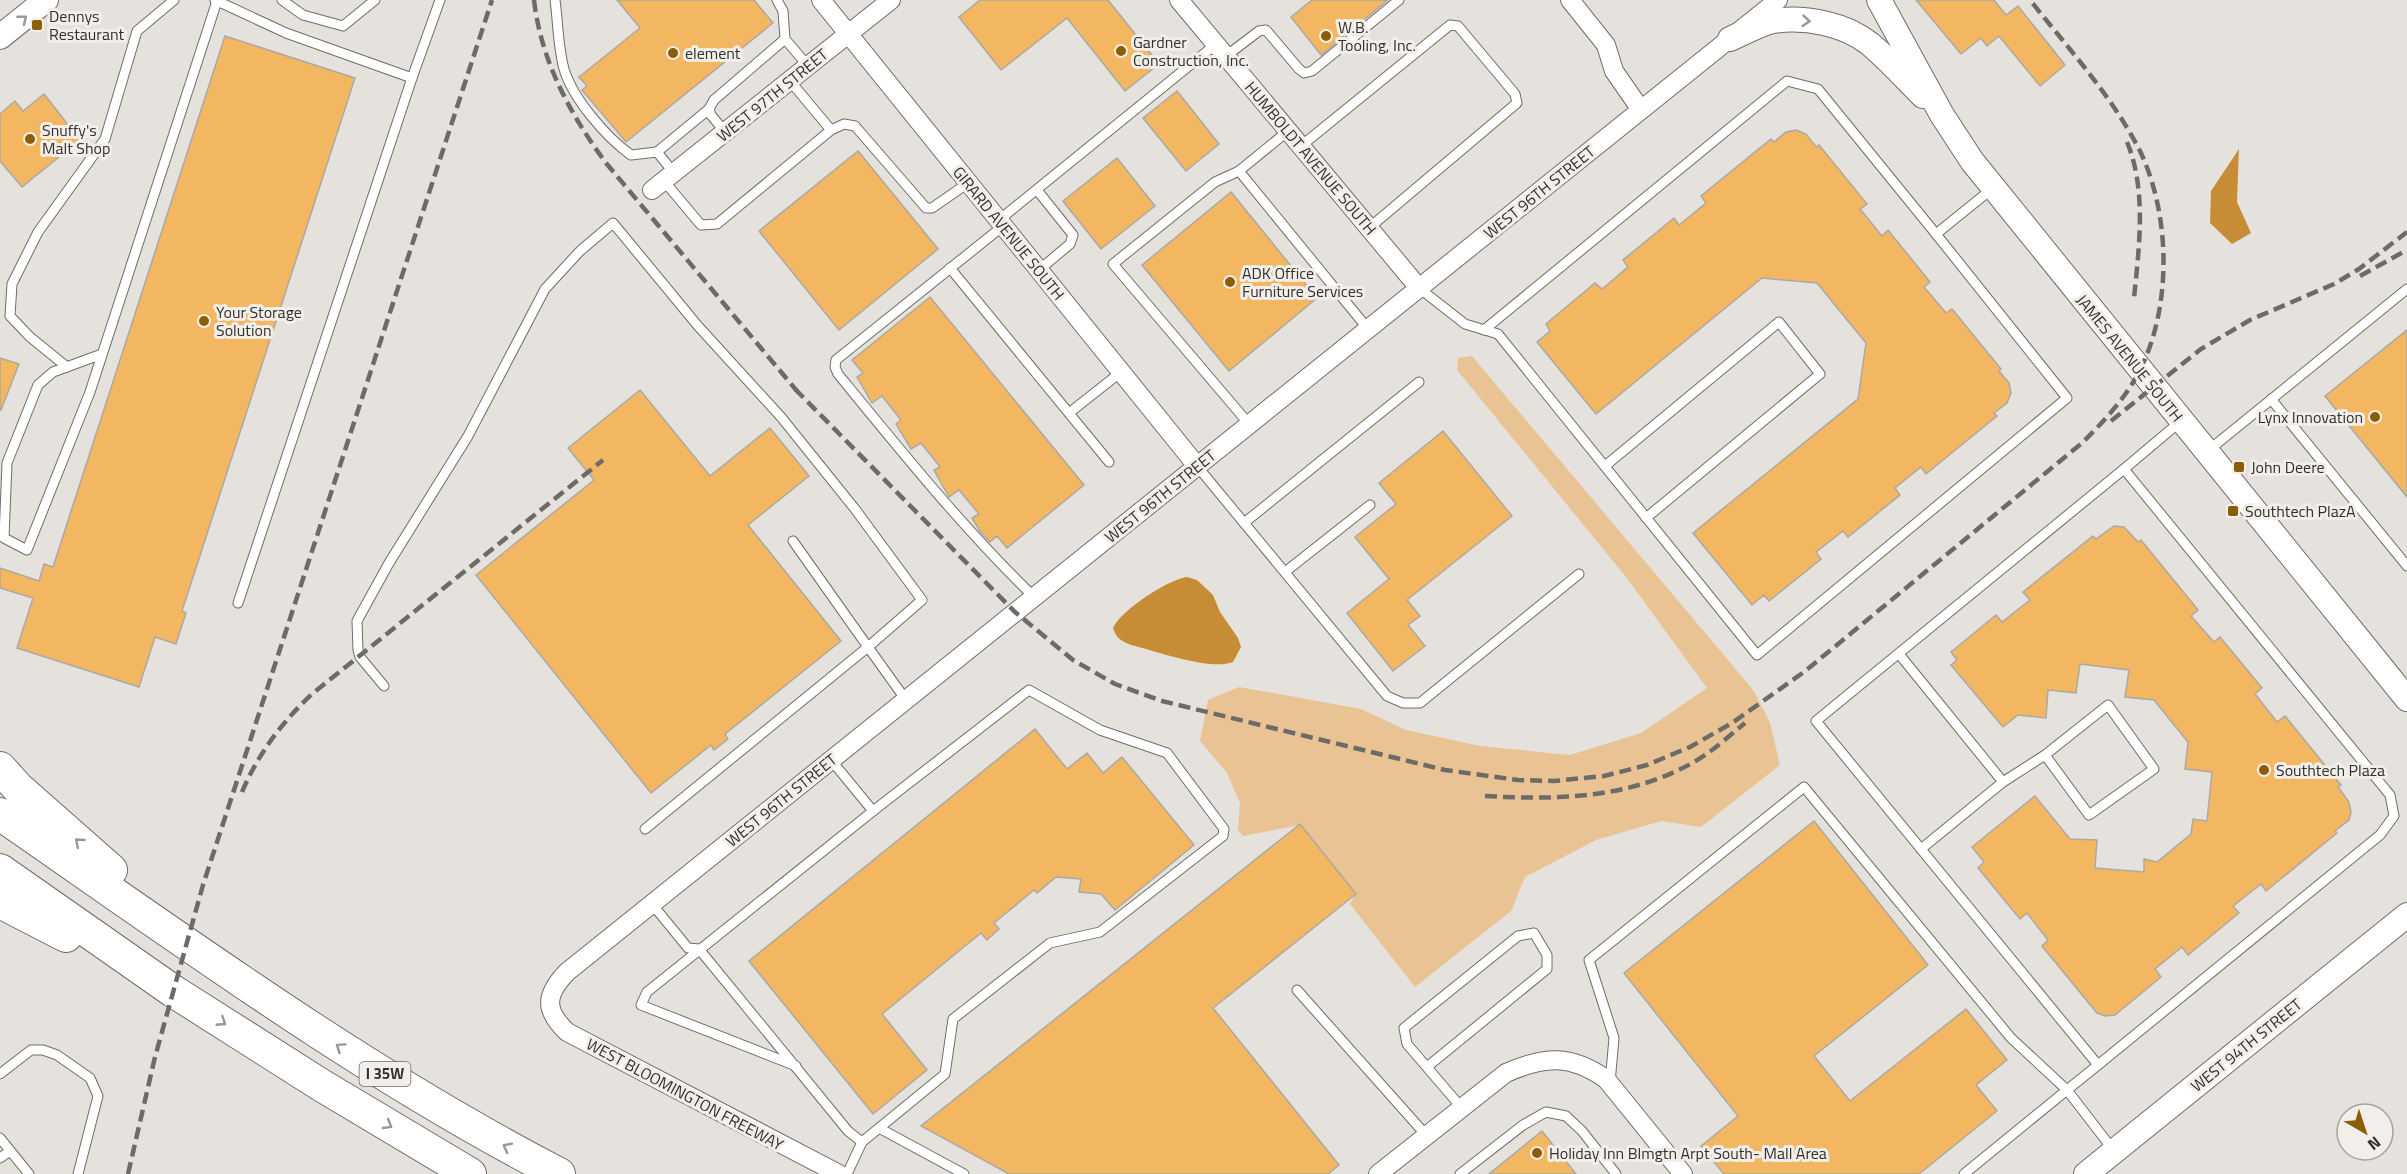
<svg xmlns="http://www.w3.org/2000/svg" width="2407" height="1174" viewBox="0 0 2407 1174" font-family="'Titillium Web',sans-serif">
<rect width="100%" height="100%" fill="#e5e1dc"/>
<path fill="#e9c393" d="M1472,356L1754,691L1770,723L1780,765L1701,827L1661,821L1596,840L1525,877L1511,911L1415,987L1350,904L1355,894L1300,825L1243,836L1238,830L1240,803L1227,773L1200,741L1208,700L1239,687L1361,709L1406,730L1480,746L1570,755L1641,733L1707,688L1626,577L1457,370L1458,358Z"/>
<g fill="#c78d36">
<path d="M2239,149L2237,202L2251,233L2232,244L2210,223L2211,191Z"/>
<path d="M1187,577L1197,580L1213,595L1220,612L1238,638L1241,647L1233,662C1210,671 1156,651 1131,645C1121,641 1116,638 1113,628C1121,610 1169,579 1187,577Z"/>
</g>
<g fill="#f3b762" stroke="#aca8a3" stroke-width="1.5">
<path d="M617,0H754L773,23L626,142L582,90L587,86L579,77L640,28Z"/>
<path d="M980,0H1108L1159,64L1125,91L1067,18L1001,70L959,17Z"/>
<path d="M1312,0H1388L1321,55L1291,17Z"/>
<path d="M1916,0H1994L2006,15L2018,6L2065,65L2040,86L1999,36L1987,46L1981,38L1961,54Z"/>
<path d="M225,36L355,78L182,611L186,613L176,644L155,637L139,687L17,648L33,598L0,588V568L39,581L44,564L53,567Z"/>
<path d="M1177,91L1219,144L1186,171L1143,118Z"/>
<path d="M44,94L80,140L22,187L0,161V114L15,101L23,111Z"/>
<path d="M1796,130L1806,134L1816,147L1819,145L1867,204L1860,209L1882,236L1888,230L1930,282L1924,287L1946,313L1952,309L2001,369L1999,371L2009,383L2011,393L2007,403L1994,413L1997,416L1926,474L1921,467L1895,488L1900,495L1848,537L1843,531L1816,552L1821,559L1769,601L1764,595L1752,605L1693,533L1858,399L1866,343L1817,283L1762,278L1596,414L1537,342L1550,331L1546,324L1595,283L1602,289L1628,267L1623,260L1674,218L1679,225L1706,203L1701,196L1771,139L1774,142L1786,132Z"/>
<path d="M858,151L938,249L839,330L759,231Z"/>
<path d="M1117,158L1155,206L1101,249L1063,201Z"/>
<path d="M1231,192L1317,298L1229,371L1142,265Z"/>
<path d="M930,297L1084,485L1007,548L997,536L990,542L980,531L972,518L979,514L959,490L949,497L934,470L940,467L921,443L911,449L896,424L901,420L882,396L872,403L857,377L863,373L852,360Z"/>
<path d="M2407,330V497L2325,396Z"/>
<path d="M0,358L19,364L1,410H0Z"/>
<path d="M640,390L710,476L770,428L809,476L748,525L841,641L725,734L728,739L714,750L711,745L651,793L476,575L594,480L568,448Z"/>
<path d="M1443,431L1512,516L1407,600L1420,616L1408,625L1425,646L1393,671L1347,613L1389,579L1355,537L1396,504L1379,483Z"/>
<path d="M2114,526L2124,527L2138,542L2141,540L2198,610L2191,616L2214,642L2220,637L2262,688L2255,694L2277,722L2285,716L2341,785L2338,787L2349,802L2351,812L2349,820L2335,831L2337,833L2266,891L2261,884L2233,906L2239,913L2188,955L2182,947L2155,969L2161,977L2115,1015L2105,1016L2097,1013L2042,946L2048,940L2027,913L2020,919L1978,868L1984,862L1972,847L2035,796L2070,839L2097,840L2095,868L2144,872V859L2157,862L2191,834L2193,819L2207,821L2212,772L2185,769L2188,742L2154,700L2125,697L2129,670L2080,664L2076,693L2048,690L2046,718L2018,715L2003,727L1951,665L1957,660L1951,652L1996,615L2002,622L2030,600L2023,592L2093,536L2096,539Z"/>
<path d="M1035,729L1067,769L1087,753L1103,773L1122,757L1194,845L1115,910L1101,894L1079,892L1081,879L1056,877L1037,893L1034,890L994,923L999,929L987,940L981,933L882,1014L927,1070L873,1114L749,961Z"/>
<path d="M1814,821L1928,965L1814,1056L1850,1101L1966,1009L2007,1060L1976,1085L1997,1111L1919,1174H1724L1701,1146L1738,1116L1624,973Z"/>
<path d="M1300,824L1356,894L1213,1008L1339,1165L1328,1174H1009L921,1126Z"/>
<path d="M1542,1131L1576,1174H1489Z"/>
</g>
<g fill="none" stroke-linecap="round" stroke-linejoin="round">
<defs>
<g id="lane">
<path d="M215,0L286,33L412,78L440,0"/>
<path d="M282,0L303,15L343,26L375,0"/>
<path d="M555,0C558,22 558,47 564,69C573,99 606,137 631,155L657,152"/>
<path d="M777,0L783,11L785,39L808,66"/>
<path d="M1226,56L1259,31L1266,30L1299,69L1304,73L1312,71L1399,0"/>
<path d="M790,81L831,130L844,124L855,126L926,208H932L968,183"/>
<path d="M725,132L711,115L709,109L714,100L785,39"/>
<path d="M1301,146L1450,25L1458,26L1515,94L1517,103L1369,228"/>
<path d="M1239,171L1288,131"/>
<path d="M674,173L657,152L709,109"/>
<path d="M664,181L701,225L717,224L831,130"/>
<path d="M1037,190L1073,235L1070,244L1039,270"/>
<path d="M999,220L1216,44"/>
<path d="M1003,226L836,360L835,367L838,374C901,451 963,528 1034,597"/>
<path d="M950,268L1109,462"/>
<path d="M1419,288L1465,324L1498,334L1757,655L2067,398L1936,234L1993,188"/>
<path d="M1484,330L1787,81L1818,89L1936,234"/>
<path d="M102,354L53,372L38,385L7,463L4,538L27,550L90,392L217,1"/>
<path d="M67,367L30,337L10,316L12,284L38,232L105,139L137,31L174,0"/>
<path d="M2271,399L2407,566"/>
<path d="M1069,413L1121,372"/>
<path d="M1249,424L1113,264L1215,182L1239,171L1368,329"/>
<path d="M2209,450L2407,289"/>
<path d="M1197,466L1387,696L1403,703H1420L1579,574"/>
<path d="M1605,466L1779,322L1820,374L1646,518"/>
<path d="M2124,469L2181,421"/>
<path d="M1244,523L1419,382"/>
<path d="M1285,572L1370,505"/>
<path d="M238,603L412,78"/>
<path d="M1899,654L2003,782"/>
<path d="M384,686L360,657L358,650L357,621L389,563L468,436L545,289L580,251L613,223L698,326L781,417L855,509L922,600L868,647L793,541"/>
<path d="M645,829L868,647L906,700"/>
<path d="M1921,849L2003,782L2045,755L2108,705L2154,769L2089,815L2045,755"/>
<path d="M652,904L688,948L699,949L848,1131L862,1142"/>
<path d="M1297,990L1426,1135"/>
<path d="M2098,1065L1816,721L2124,469L2390,795L2394,816L2380,835L2098,1065L2067,1090L2114,1151"/>
<path d="M796,1066L641,1005L647,992L873,811L831,760"/>
<path d="M1427,1067L1547,969V955L1534,933L1518,936L1404,1028L1407,1044L1461,1107"/>
<path d="M0,1074L31,1050H43L57,1055L90,1078L98,1096L78,1174"/>
<path d="M1610,1083L1614,1038L1589,960L1804,787L2011,1038L2067,1090L1964,1174"/>
<path d="M879,1128L964,1174"/>
<path d="M0,1138L29,1174"/>
<path d="M0,1158L10,1151"/>
<path d="M847,1174L862,1142L945,1074L953,1019L1050,943L1100,932L1223,836L1224,829L1167,753L1100,730L1029,690L873,811"/>
<path d="M1460,1174L1523,1125L1546,1112L1566,1116L1582,1131L1616,1174"/>
</g>
<g id="street">
<path d="M821,0L1197,466"/>
<path d="M1179,0L1419,288"/>
<path d="M1570,0L1606,45L1614,71L1641,110"/>
<path d="M652,190L891,0"/>
<path d="M839,1174L567,1032C544,1010 545,995 567,972L1778,0"/>
<path d="M1378,1174L1506,1073C1545,1056 1570,1054 1606,1079L1683,1174"/>
</g>
<g id="secondary">
<path d="M1879,0L1942,115L1972,161L2407,699"/>
<path d="M0,37L46,0"/>
<path d="M1730,39C1744,33 1759,24 1773,21C1805,16 1845,24 1870,44C1889,60 1906,79 1923,96"/>
<path d="M2086,1174L2407,915"/>
</g>
<g id="highway">
<path d="M0,768L18,788L111,870"/>
<path d="M0,814C182,940 362,1072 559,1174"/>
<path d="M0,870L173,991L321,1085L470,1174"/>
<path d="M0,902L66,936"/>
</g>
</defs>
<use href="#lane" stroke="#706d68" stroke-width="11"/>
<use href="#street" stroke="#706d68" stroke-width="20"/>
<use href="#secondary" stroke="#706d68" stroke-width="26"/>
<use href="#highway" stroke="#706d68" stroke-width="34"/>
<use href="#lane" stroke="#fff" stroke-width="9"/>
<use href="#street" stroke="#fff" stroke-width="18"/>
<use href="#secondary" stroke="#fff" stroke-width="24"/>
<use href="#highway" stroke="#fff" stroke-width="32"/>
<g stroke="#6d6b68" stroke-width="4.5" stroke-dasharray="12 6" stroke-linecap="butt">
<path d="M534,0C541,61 570,114 606,163L797,391"/>
<path d="M2127,142C2147,190 2139,248 2134,298"/>
<path d="M2360,276L2407,250"/>
<path d="M795,389L1015,612L1073,660L1115,684L1162,701L1445,770L1518,780L1554,781L1604,776L1647,765L1690,747L1732,723L1804,672L2082,443C2103,422 2125,399 2139,372C2172,308 2171,216 2140,151C2112,96 2068,48 2030,0"/>
<path d="M2111,421L2201,349L2250,320L2334,284L2359,269L2407,232"/>
<path d="M242,792C258,754 282,722 312,694L603,460"/>
<path d="M1485,796C1557,800 1629,799 1694,762C1713,751 1729,736 1745,723"/>
<path d="M128,1174L155,1057L203,885L492,0"/>
</g>
</g>
<defs><path id="oneway-chevron" d="M-2-3.5L2.5 0L-2 3.5" fill="none" stroke-width="1.6" stroke-linecap="round" stroke-linejoin="round" transform="scale(1.5)"/></defs>
<g stroke="#989897">
<use href="#oneway-chevron" transform="translate(23 19) rotate(-39)"/>
<use href="#oneway-chevron" transform="translate(1806 21) rotate(5)"/>
<use href="#oneway-chevron" transform="translate(79 842) rotate(-139)"/>
<use href="#oneway-chevron" transform="translate(222 1022) rotate(33)"/>
<use href="#oneway-chevron" transform="translate(340 1047) rotate(-146)"/>
<use href="#oneway-chevron" transform="translate(388 1125) rotate(31)"/>
<use href="#oneway-chevron" transform="translate(507 1147) rotate(-153)"/>
</g>
<g fill="#8c5d04" stroke="#f2eee9" stroke-width="2">
<rect x="31" y="19" width="12" height="12" rx="3"/>
<circle cx="1326" cy="36" r="6"/>
<circle cx="1121" cy="51" r="6"/>
<circle cx="673" cy="53" r="6"/>
<circle cx="30" cy="139" r="6"/>
<circle cx="1230" cy="282" r="6"/>
<circle cx="204" cy="321" r="6"/>
<circle cx="2375" cy="417" r="6"/>
<rect x="2233" y="461" width="12" height="12" rx="3"/>
<rect x="2227" y="505" width="12" height="12" rx="3"/>
<circle cx="2264" cy="770" r="6"/>
<circle cx="1537" cy="1153" r="6"/>
</g>
<g text-anchor="middle" stroke-width="6" stroke-linejoin="round" paint-order="stroke">
<rect fill="#f2eee9" stroke="#6c6a67" stroke-width="1.5" x="359.5" y="1062" width="51" height="24" rx="4.5"/>
<g font-size="15" font-weight="bold" fill="#32312f">
<text x="385" y="1079">I 35W</text>
</g>
<g font-size="16" fill="#32312f" stroke="#f2eee9" text-anchor="start">
<text x="49" y="22">Dennys<tspan x="49" dy="18">Restaurant</tspan></text>
<text x="1338" y="33">W.B.<tspan x="1338" dy="18">Tooling, Inc.</tspan></text>
<text x="1133" y="48">Gardner<tspan x="1133" dy="18">Construction, Inc.</tspan></text>
<text x="685" y="59">element</text>
<text x="42" y="136">Snuffy's<tspan x="42" dy="18">Malt Shop</tspan></text>
<text x="1242" y="279">ADK Office<tspan x="1242" dy="18">Furniture Services</tspan></text>
<text x="216" y="318">Your Storage<tspan x="216" dy="18">Solution</tspan></text>
<text x="2363" y="423" text-anchor="end">Lynx Innovation</text>
<text x="2251" y="473">John Deere</text>
<text x="2245" y="517">Southtech PlazA</text>
<text x="2276" y="776">Southtech Plaza</text>
<text x="1549" y="1159">Holiday Inn Blmgtn Arpt South- Mall Area</text>
</g>
<g font-size="16" fill="#32312f" stroke="#f2eee9">
<text transform="translate(772 95) rotate(-39)" y="6">WEST 97TH STREET</text>
<text transform="translate(1311 158) rotate(50)" y="6">HUMBOLDT AVENUE SOUTH</text>
<text transform="translate(1539 192) rotate(-39)" y="6">WEST 96TH STREET</text>
<text transform="translate(1009 233) rotate(51)" y="6">GIRARD AVENUE SOUTH</text>
<text transform="translate(2130 358) rotate(51)" y="6">JAMES AVENUE SOUTH</text>
<text transform="translate(1160 496) rotate(-39)" y="6">WEST 96TH STREET</text>
<text transform="translate(781 800) rotate(-39)" y="6">WEST 96TH STREET</text>
<text transform="translate(2246 1045) rotate(-39)" y="6">WEST 94TH STREET</text>
<text transform="translate(685 1094) rotate(28)" y="6">WEST BLOOMINGTON FREEWAY</text>
</g>
</g>
<g transform="translate(2365 1132) rotate(141)"><circle r="28" fill="#f2eee9" stroke="#a5a29f" stroke-width="1.5"/>
<path d="M0-4.5L10 22L0 15L-10 22Z" fill="#8c5d04"/>
<text y="-9" font-size="16" font-weight="bold" text-anchor="middle" fill="#32312f">N</text>
</g>
</svg>
